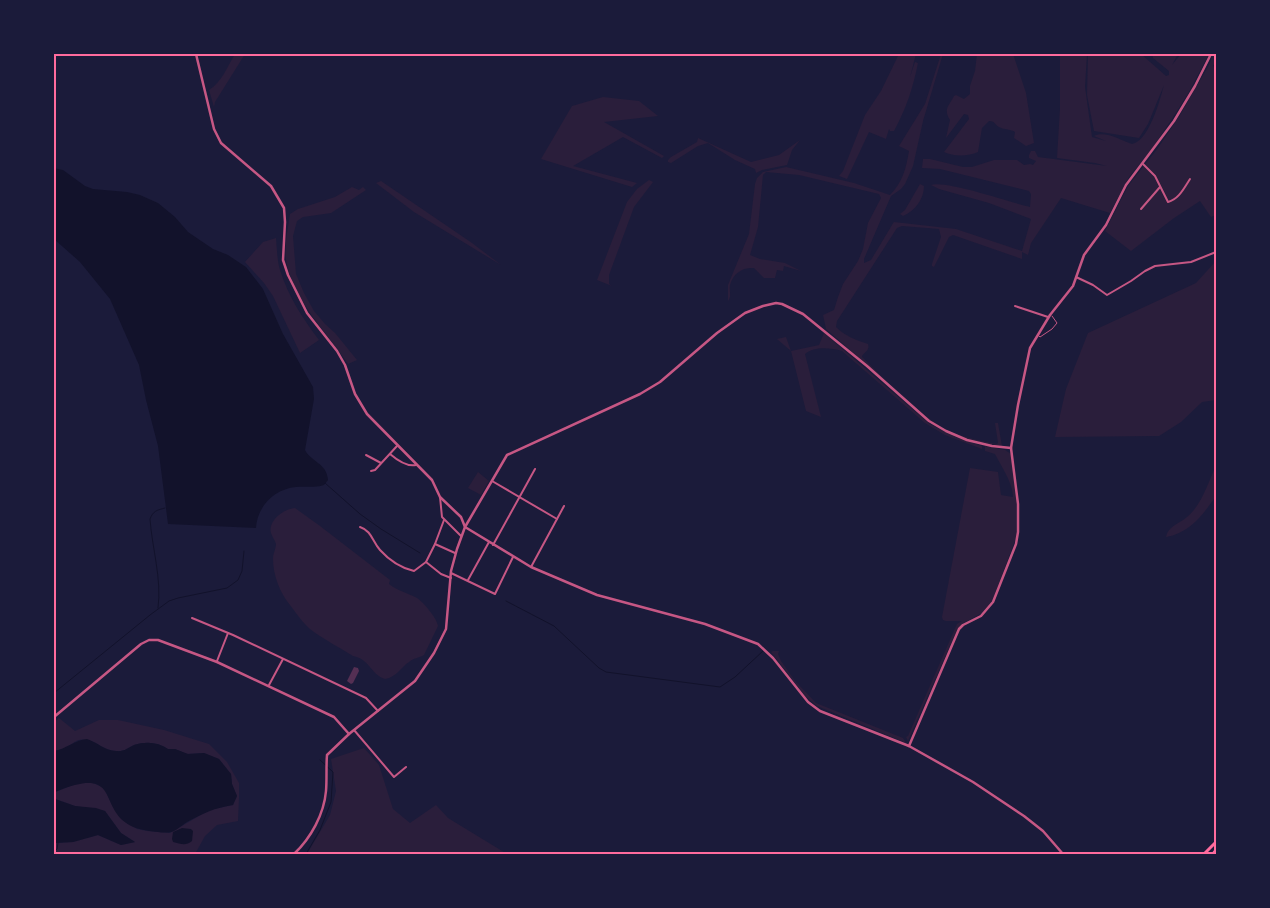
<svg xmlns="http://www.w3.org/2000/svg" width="1270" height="908" viewBox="0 0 1270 908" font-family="'Sofia Sans Condensed',sans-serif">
<rect width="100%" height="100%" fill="#1b1b3a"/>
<g fill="#2a1e3b">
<path d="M235,54H245L215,102L214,107L209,90C222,82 227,67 235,54Z"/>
<path d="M899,54H916L910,77L915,62L918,63C913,88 906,109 894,131H890L889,129L886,139L869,132L847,179L839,176L843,171L865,115L881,91Z"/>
<path d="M941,54H943L923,121L913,166L905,184L901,189L891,196L864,259V263L871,260L892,225L894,222L956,229L1022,251L1031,219L989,203L939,189L931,185C947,180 1011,203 1030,207L1031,194L1029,191L940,169L922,168L923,159H930L963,167H972L994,160H1017L1024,165L1030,164L1033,165L1036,161L1029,158V155L1031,151H1035L1038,157L1107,166L1095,163L1057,158L1060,108V54H1087L1085,87L1092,137L1106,141L1094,136C1104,130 1121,140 1132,144C1149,141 1160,100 1164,85L1148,124L1139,138L1094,131L1087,95L1088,54H1141L1166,76L1169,75V71L1153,58L1152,54H1178L1172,65L1181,54H1209L1189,92L1172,119L1151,150L1129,177L1110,213L1061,198L1031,243L1028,255L1022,252V259L953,235L949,237L934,267L932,266V264L941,237L939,229L902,226L897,228L837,321L836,327C845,336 856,340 868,344C870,350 865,352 862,356V357C891,385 921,420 959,435C972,439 984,442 997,444L998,443L995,423H998L1002,446L980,442L962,437L932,422L826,329L823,315L834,310L838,297L843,284L858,261L863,249L868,223L881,198L879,194L799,175L766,172L763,175L758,227L750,255L760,259L785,263L801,271L784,266L783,271L777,270L775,278H764L754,268C743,267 733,273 730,285C729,291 732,296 728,301V285L749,234L755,184L757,178L763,172L786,167L854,183L890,195C903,182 906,168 909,151L899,146L925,104Z"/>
<path d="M977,54H1013L1026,93L1034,143L1026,146L1014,138L1015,132C1011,129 1005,130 999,127C994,124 995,121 989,121L982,128L978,152C969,156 954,157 944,152L969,119L968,115L964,114L946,138L950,120C943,109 949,106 954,96L956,95L964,99L970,94V86L975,71Z"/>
<path d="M1213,54H1216V64L1213,65L1216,74V215L1211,217L1200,201L1174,218L1131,251L1105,231L1128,186L1158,148L1180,115L1209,65Z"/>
<path d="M603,97L639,101L658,116L604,122L664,156L662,158L623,137L573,166L637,183L632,187L541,159L572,106Z"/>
<path d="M698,138L751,162L779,155L800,140L792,150L787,165L762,170L756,173L755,169L735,160L708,143L698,146L671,163L668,162V160L671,157L697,142Z"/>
<path d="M649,180L653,182L634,207L609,275V284L612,286L597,280L627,202L637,189Z"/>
<path d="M381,181L472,243L501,265L414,212L376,183Z"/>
<path d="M920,184L924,186C924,199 915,211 903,216L900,214L905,210Z"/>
<path d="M352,187L359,190L363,187L366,190L331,213L303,217L297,221L293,236L296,274L304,293L314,311L325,324L335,333L357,360L348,364C326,331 293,300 286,260C284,246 288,228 290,214L298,209L335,197Z"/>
<path d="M276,238C277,249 277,260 280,270C288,296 303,319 319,340L300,353L273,296L264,283L245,262L263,242Z"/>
<path d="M1216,261V400L1202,402L1181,422L1159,436L1055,437L1066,389L1088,333L1196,283Z"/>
<path d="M824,333L930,424L956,437L982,446V449L945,435L925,423L842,351C830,348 815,346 805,354L821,417L806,411L791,351L777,339L786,337L791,351L819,345Z"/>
<path d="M985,446L1005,450L1011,454L1016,492V538L991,604L982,613L962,624L957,630L908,741L906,737L908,736L957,624L962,621H946L943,620L942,617L970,468L998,472L1001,495L1013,497C1013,483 1001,466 995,454L985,451Z"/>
<path d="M1216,466V495L1214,499C1201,517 1189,533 1166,537C1168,526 1179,524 1187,517C1202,505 1208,482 1216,466Z"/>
<path d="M478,472L489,481L481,495L468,488Z"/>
<path d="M295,508L320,526L390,580L389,584C398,591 408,593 417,598C424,603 437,618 438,626L424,655C419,658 413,658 409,662C400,668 397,677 385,679C370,674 370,659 353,656C339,647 323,639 310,629C303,623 296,613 290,605C280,593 273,575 273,559C273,554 276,548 276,544C275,540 272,537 271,533C268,520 284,509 295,508Z"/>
<path d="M773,651H779L778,654L781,661L795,681L816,703L903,738L906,743L817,706L806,697L771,652Z"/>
<path d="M59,718L75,731L99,720H118L164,730L209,744L227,762L239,783V798L238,821L217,825L205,836L195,854L134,853L133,854H54V843L73,842L98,835L121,845L135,842L121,833L105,811L75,806L55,799L54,794L55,792L81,782L93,783L104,788L112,805L127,823L137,829L147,831L170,833L209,810L233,805L237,796L232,784L231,774L219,759L204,753L187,754L175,749H168C158,742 146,741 134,745C128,748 124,752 116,751C102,751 94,737 79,740C74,741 70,746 65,748C62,750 58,750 54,751V722Z"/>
<path d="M364,748L379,765L393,809L410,823L436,805L448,818L507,854H307L330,815L336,791L331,759Z"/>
</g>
<g fill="#12122b">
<path d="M54,168L63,170L85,186L93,189L127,192L140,195L158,203L175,217L188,232L213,249L228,255L246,267L263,289L283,334L313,387L314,399L305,450C311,462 327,463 328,480L324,485C315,488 305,486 296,487C274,489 257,507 256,528L168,524L158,446L146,400L139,365L110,299L80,262L54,239Z"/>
<path d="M87,739C97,742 105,751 116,751C124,752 128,748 134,745C146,741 158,742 168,749H175L188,754L204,753L219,759L231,774L232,784L237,796L233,805C214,808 204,813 187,822C182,825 176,831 171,832C164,834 143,830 136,828C94,813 126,763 55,792L54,794V751C66,749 75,740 87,739Z"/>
<path d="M54,794L55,799L75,806L96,808L105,811L121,833L135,842L121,845L98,835L73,842L54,843Z"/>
<path d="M182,828L191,829L193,831L192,841C186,846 181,844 173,842L172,839L173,832Z"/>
</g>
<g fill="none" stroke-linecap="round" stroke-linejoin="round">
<g stroke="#12122b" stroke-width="1">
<path d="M325,483L360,514L381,529L420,553"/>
<path d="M506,601L554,626L599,668L606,672L720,687L735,677L763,651"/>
<path d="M158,608C162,579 152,548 150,519C153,511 157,510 165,508"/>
<path d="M54,693L150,615L169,601L178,598L227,588L238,580L242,571L244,551"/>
<path d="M54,852L57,849L58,843"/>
<path d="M306,854L320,830L331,802L333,772L320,760"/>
</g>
</g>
<path fill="#542f53" d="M354,667L358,668L359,671L353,683L351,684L347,681Z"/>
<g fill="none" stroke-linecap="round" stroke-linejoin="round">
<path stroke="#c65784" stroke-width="1" d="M1038,335L1040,337L1052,329L1057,323L1052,316"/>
<g stroke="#c65784" stroke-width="2">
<path d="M1143,164L1155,176L1168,202C1179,199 1184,188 1190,179"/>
<path d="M1141,209L1160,187"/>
<path d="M1076,277L1093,285L1107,295L1131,281L1145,271L1155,266L1191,262L1216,252"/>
<path d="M1015,306L1048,317"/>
<path d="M390,454C397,460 407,467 416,465"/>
<path d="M366,455L381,463"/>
<path d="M371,471L375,470L397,446"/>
<path d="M492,481L557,519L531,567"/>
<path d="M440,497L442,517L461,536"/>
<path d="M557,519L564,506"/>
<path d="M444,520L435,544L455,553"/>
<path d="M360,527C372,531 372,541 380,550C389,560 401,568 414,571L426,562"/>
<path d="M435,544L426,562L441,574L451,578"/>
<path d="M493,545L535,469"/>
<path d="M451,573L495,594L513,557"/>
<path d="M468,580L489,542"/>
<path d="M192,618L233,635L366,698L378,711"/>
<path d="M217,661L228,633"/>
<path d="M269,685L283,659"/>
<path d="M354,730L394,777L406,767"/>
</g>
<g stroke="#c65784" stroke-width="2.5">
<path d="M196,54L214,129L221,143L271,186L284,208L285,222L283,260L288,275L307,313L337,351L345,365L355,394L367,414L432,480L440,497L461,517L465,527L531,567L597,595L705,624L758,644L773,658L808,702L820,711L909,746L973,782L1024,816L1043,831L1063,854"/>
<path d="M54,717L141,644L149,640H158L217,662L334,717L349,734"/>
<path d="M909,746L959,629L963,625L981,616L993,602L1016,544L1018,532V504L1011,448L1018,405L1030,348L1050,315L1073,286L1084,255L1106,225L1126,185L1174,121L1195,86L1211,54"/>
<path d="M294,854C311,838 324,814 326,791C327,779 326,767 327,755L349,734L415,681L434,653L446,629L451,571L457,549L465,527L507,455L640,394L660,382L717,333L745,313L763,306L776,303L782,304L803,314L867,366L929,421L946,431L967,440L992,446L1011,448"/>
</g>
<g stroke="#ff6b9d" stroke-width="3">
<path d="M1204,854L1216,842"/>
<path d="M1213,854L1216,850"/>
</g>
</g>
<rect width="1270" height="908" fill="none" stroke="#1b1b3a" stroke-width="110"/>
<rect x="55" y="55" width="1160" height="798" fill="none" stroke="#ff6b9d" stroke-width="2"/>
</svg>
